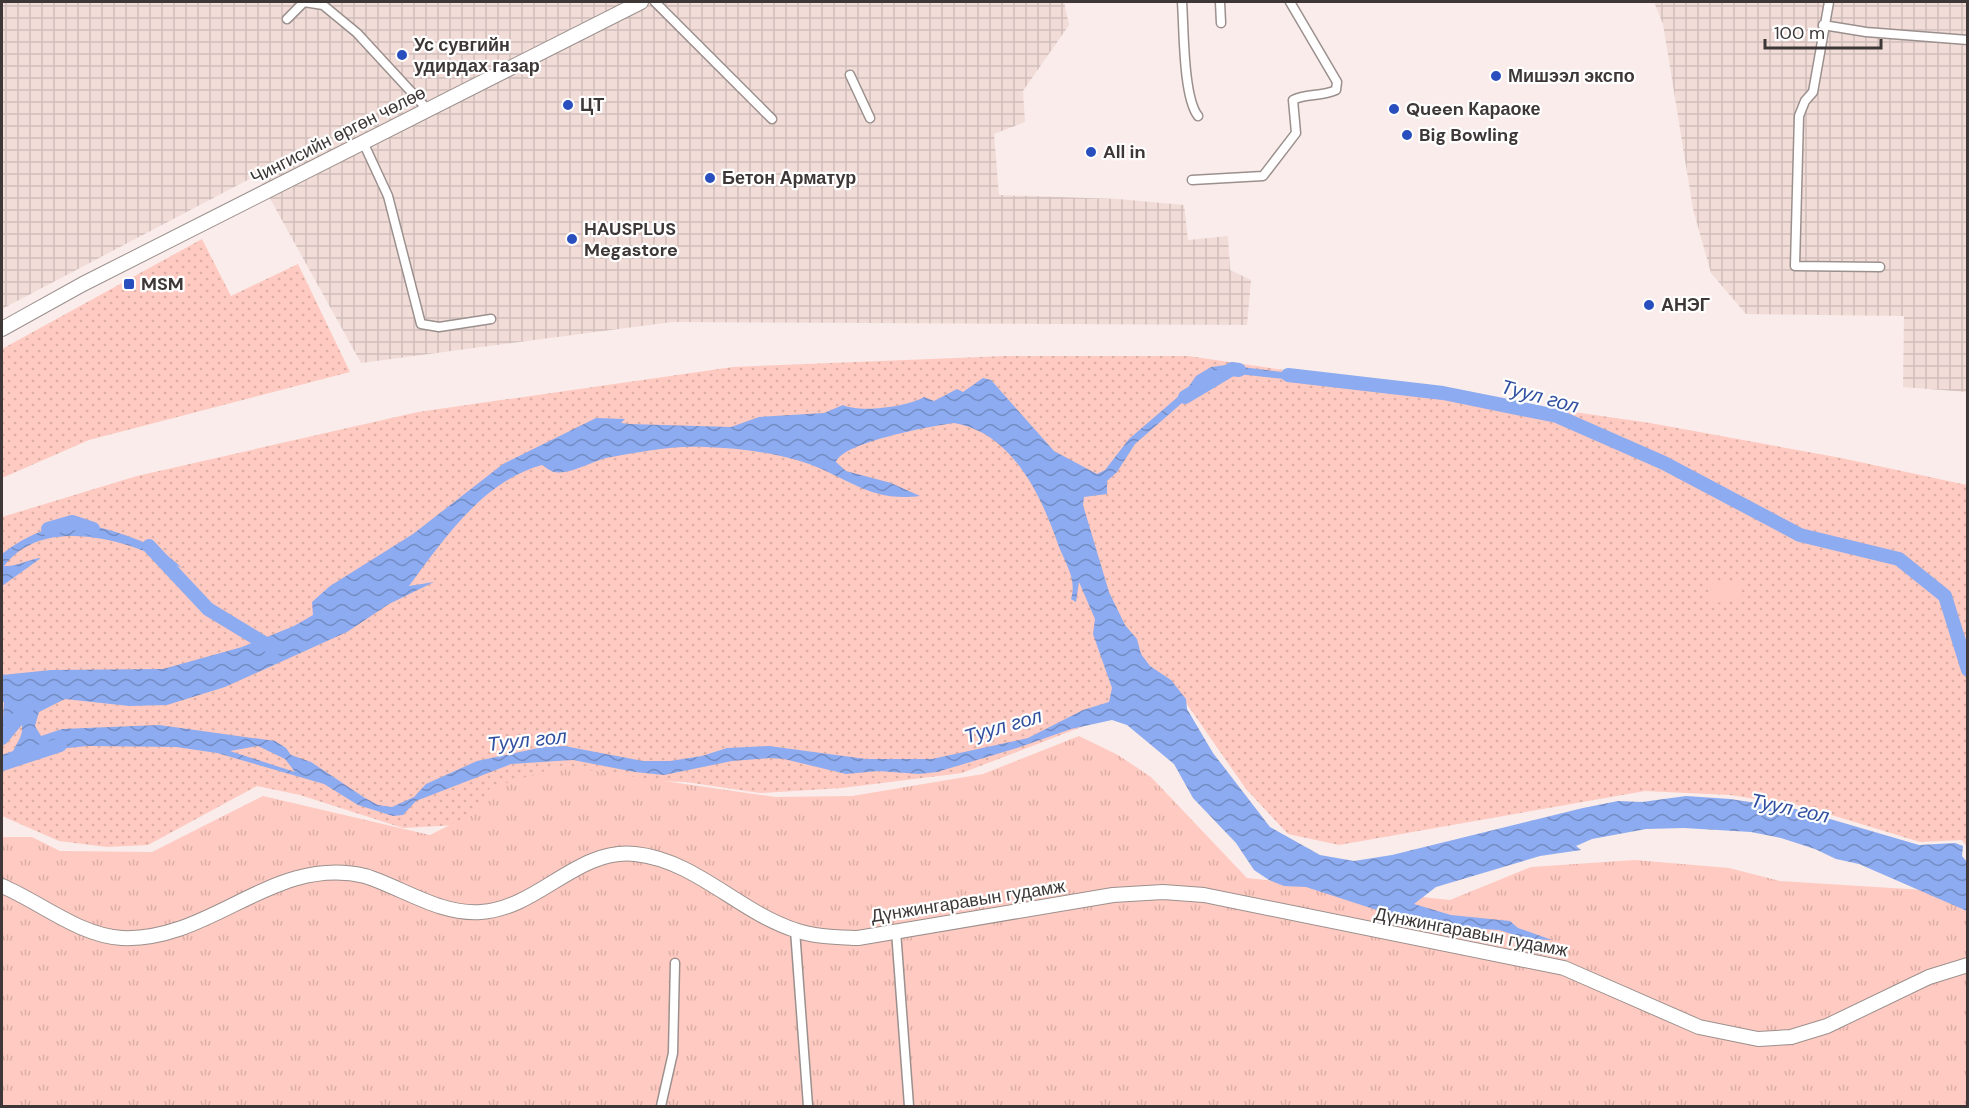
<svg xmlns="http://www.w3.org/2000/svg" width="1969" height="1108" viewBox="0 0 1969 1108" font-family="'DM Sans',sans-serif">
<defs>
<pattern id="industrial-grid" width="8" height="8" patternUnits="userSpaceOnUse" patternTransform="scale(1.5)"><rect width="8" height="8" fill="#f1dcd8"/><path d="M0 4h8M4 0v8" fill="none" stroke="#d0beba"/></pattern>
<pattern id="grass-dots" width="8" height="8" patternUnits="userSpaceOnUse" patternTransform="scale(1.5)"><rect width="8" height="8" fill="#ffcac1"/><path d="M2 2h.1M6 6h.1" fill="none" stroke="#dbaea6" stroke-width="1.8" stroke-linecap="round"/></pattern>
<pattern id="park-tufts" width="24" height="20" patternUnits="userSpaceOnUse" patternTransform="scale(1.5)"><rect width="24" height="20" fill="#ffcac1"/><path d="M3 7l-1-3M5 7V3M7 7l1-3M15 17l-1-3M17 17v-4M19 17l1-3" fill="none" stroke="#dbaea6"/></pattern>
<pattern id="water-waves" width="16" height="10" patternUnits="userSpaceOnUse" patternTransform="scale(1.5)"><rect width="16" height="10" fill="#8cabf0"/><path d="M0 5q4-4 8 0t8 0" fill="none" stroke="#748cc3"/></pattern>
</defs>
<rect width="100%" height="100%" fill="#f9ecea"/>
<g fill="url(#industrial-grid)">
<path d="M2,2H1064L1069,25L1023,91L1025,122L994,134L999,195L1118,199L1184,205L1188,240L1228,236L1230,270L1251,280L1247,325L672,322L361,363L257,175L2,309Z"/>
<path d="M1654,2H1967V392L1903,387L1904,316L1746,314L1711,273L1693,209L1663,24Z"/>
</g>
<g fill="url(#grass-dots)">
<path d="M202,239L231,296L298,264L350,372L89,440L2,478V349Z"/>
<path d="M1006,356H1188L1650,423L1841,458L1967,485V847L1962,840L1920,842L1802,806L1730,795L1645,791L1339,845L1288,834L1246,789L1177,690L962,773L842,788L760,793L686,782L596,779L494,823L403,828L300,795L257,786L148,845L107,847L59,841L2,816V517L137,476L418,412L733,367Z"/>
</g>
<path fill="url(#park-tufts)" d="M1079,736L1118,755L1151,777L1247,878L1450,900L1531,867L1635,860L1729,868L1780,881L1924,890L1967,904V1106H2V837H32L60,851L152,852L263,796L430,835L472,814L490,788L561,766L775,797L852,796L983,774Z"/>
<path fill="#ffcac1" d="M1741,582L1742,601L1711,603L1710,584Z"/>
<g fill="url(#water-waves)" fill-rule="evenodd">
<path d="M1226,365L1306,375L1303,381L1238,374L1214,375L1135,444L1117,472L1107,481V494L1084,497L1083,505L1109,592L1125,625L1137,639L1141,654L1150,666L1171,680L1186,699L1187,709L1213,753L1270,827L1320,855L1354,861L1392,855L1583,808L1618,801L1642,802L1686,796L1730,799L1796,809L1919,845L1955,843L1963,846L1962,856L1967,862V911L1859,864L1836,859L1815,849L1781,838L1751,832L1684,828L1646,829L1592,839L1576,846L1581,850L1540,856L1436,887L1414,904L1451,915L1510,921L1518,928L1552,940L1528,939L1499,930L1446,927L1418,917L1383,912L1306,887L1284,886L1269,880L1254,870L1236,843L1193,798L1174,764L1127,725L1112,720L1071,729L1017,748L937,772L919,774L878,771L846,774L784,759L770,758L732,761L664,775L635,772L573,760L511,764L416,801L403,815L393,816L358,805L324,784L217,753L176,747L87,746L30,752L2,769V755L13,751C20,738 28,728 16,716L9,720L2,731L4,702H2V675L51,670L163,669L242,647L294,626L313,615L312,602L330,586L413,534L503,464L596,418L625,419L621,423L630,424L731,427L759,417L824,413L843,405C860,413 907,407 924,397L934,401L957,389L963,392L983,378L991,380L1054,451L1097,474L1105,470L1129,439L1187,389L1196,376L1211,367ZM954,423C1013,433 1042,497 1059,547C1066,564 1077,580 1071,599L1076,602L1079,582L1095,619L1093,634L1112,688L1109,702L1083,710L1028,738L932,759H866L769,746L727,748L702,756L670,761H643L564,746L543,747L477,761L426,784L414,797L392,807L378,805L365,798L311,762L291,755L286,748L275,741L159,725L62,729L41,736L35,726L39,712L65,699L129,706L167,705L225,687L347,632L389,604L434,582L409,586C444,539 483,481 542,465C545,467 550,471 554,472C570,475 590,462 606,458C639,452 672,445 706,447C740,448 777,453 809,464C852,480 871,502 920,496L891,483L846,471L836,462C843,442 932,426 954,423ZM258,746L285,759L295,772L230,751Z"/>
<path d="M80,523C116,531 155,541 182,568C134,542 45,512 4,566C17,567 28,559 41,558L2,586V554C27,535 48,526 80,523Z"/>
</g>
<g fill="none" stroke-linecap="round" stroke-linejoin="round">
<g stroke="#8cabf0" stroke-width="14">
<path d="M1288,375L1443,393L1557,416L1664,463L1800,535L1899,559L1945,596L1968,670"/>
<path d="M1185,397L1232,369L1239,370"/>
<path d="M48,529L72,522L93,529"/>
<path d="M149,546L208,609L274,649"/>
<path d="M2,738L29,705"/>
<path d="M2,764L60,745"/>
</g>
<defs>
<g id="minor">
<path d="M655,2L772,119"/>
<path d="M1182,2C1184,28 1183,97 1198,116"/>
<path d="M1220,2L1221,23"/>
<path d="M1829,2L1813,92L1805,101L1799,116L1795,266L1880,267"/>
<path d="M287,19L304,2L323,5L357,33L428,110"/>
<path d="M1823,25L1866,32L1968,40"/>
<path d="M850,75L870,118"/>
<path d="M363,142L388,196L421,324L439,327L491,319"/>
<path d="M1192,180L1263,176L1296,133L1293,100C1306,93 1321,97 1336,90L1337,82L1290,2"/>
<path d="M795,930L808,1106"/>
<path d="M896,931L909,1106"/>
<path d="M661,1106L673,1053L675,963"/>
</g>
<path id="primary" d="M2,886C40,902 80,936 122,938C211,942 274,854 365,876C403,888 440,915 481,912C539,908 577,848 635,854C695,860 739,912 795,930C815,937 836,937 858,938L1113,895L1163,892L1204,895L1564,968L1699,1027L1758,1039L1791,1037L1827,1026L1929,977L1968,965"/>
<path id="trunk" d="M2,329L83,284L641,2"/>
</defs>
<use href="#minor" stroke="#9b908d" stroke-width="11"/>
<use href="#primary" stroke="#9b908d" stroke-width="16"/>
<use href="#trunk" stroke="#9b908d" stroke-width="16"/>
<use href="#minor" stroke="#fff" stroke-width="8"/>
<use href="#primary" stroke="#fff" stroke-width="14"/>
<use href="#trunk" stroke="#fff" stroke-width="14"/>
</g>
<g fill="#294fbe" stroke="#fff" stroke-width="2">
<circle cx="402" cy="55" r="6"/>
<circle cx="1496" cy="76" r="6"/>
<circle cx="568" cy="105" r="6"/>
<circle cx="1394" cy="109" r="6"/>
<circle cx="1407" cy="135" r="6"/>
<circle cx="1091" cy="152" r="6"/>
<circle cx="710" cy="178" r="6"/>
<circle cx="572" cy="239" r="6"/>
<rect x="123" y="278" width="12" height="12" rx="3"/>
<circle cx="1649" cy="305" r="6"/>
</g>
<g text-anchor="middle" stroke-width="4.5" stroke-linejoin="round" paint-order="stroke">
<g font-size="18" font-weight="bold" fill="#3d3837" stroke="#fff" text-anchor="start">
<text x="414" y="51">Ус сувгийн<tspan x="414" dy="21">удирдах газар</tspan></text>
<text x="1508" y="82">Мишээл экспо</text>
<text x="580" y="111">ЦТ</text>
<text x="1406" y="115">Queen Караоке</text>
<text x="1419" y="141">Big Bowling</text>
<text x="1103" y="158">All in</text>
<text x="722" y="184">Бетон Арматур</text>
<text x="584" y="235">HAUSPLUS<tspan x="584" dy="21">Megastore</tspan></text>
<text x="141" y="290">MSM</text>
<text x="1661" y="311">АНЭГ</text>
</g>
<g font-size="18" fill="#3d3837" stroke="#fff">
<text transform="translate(338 135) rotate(-27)" y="6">Чингисийн өргөн чөлөө</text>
<text transform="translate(968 901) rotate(-9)" y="6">Дүнжингаравын гудамж</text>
<text transform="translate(1471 932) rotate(11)" y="6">Дүнжингаравын гудамж</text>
</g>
<g font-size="20" font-style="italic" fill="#3150a0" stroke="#fff">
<text transform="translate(1540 396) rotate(15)" y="7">Туул гол</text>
<text transform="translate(1003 726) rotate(-16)" y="7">Туул гол</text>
<text transform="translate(527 740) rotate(-6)" y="7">Туул гол</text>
<text transform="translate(1790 808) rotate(12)" y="7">Туул гол</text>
</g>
</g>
<rect width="1969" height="1108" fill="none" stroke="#3d3837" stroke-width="6"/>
<path d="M1765 39v9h116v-9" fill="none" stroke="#3d3837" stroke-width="3"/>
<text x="1774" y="39" font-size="18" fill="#3d3837" stroke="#ffffff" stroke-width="4.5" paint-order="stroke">100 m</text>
</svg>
